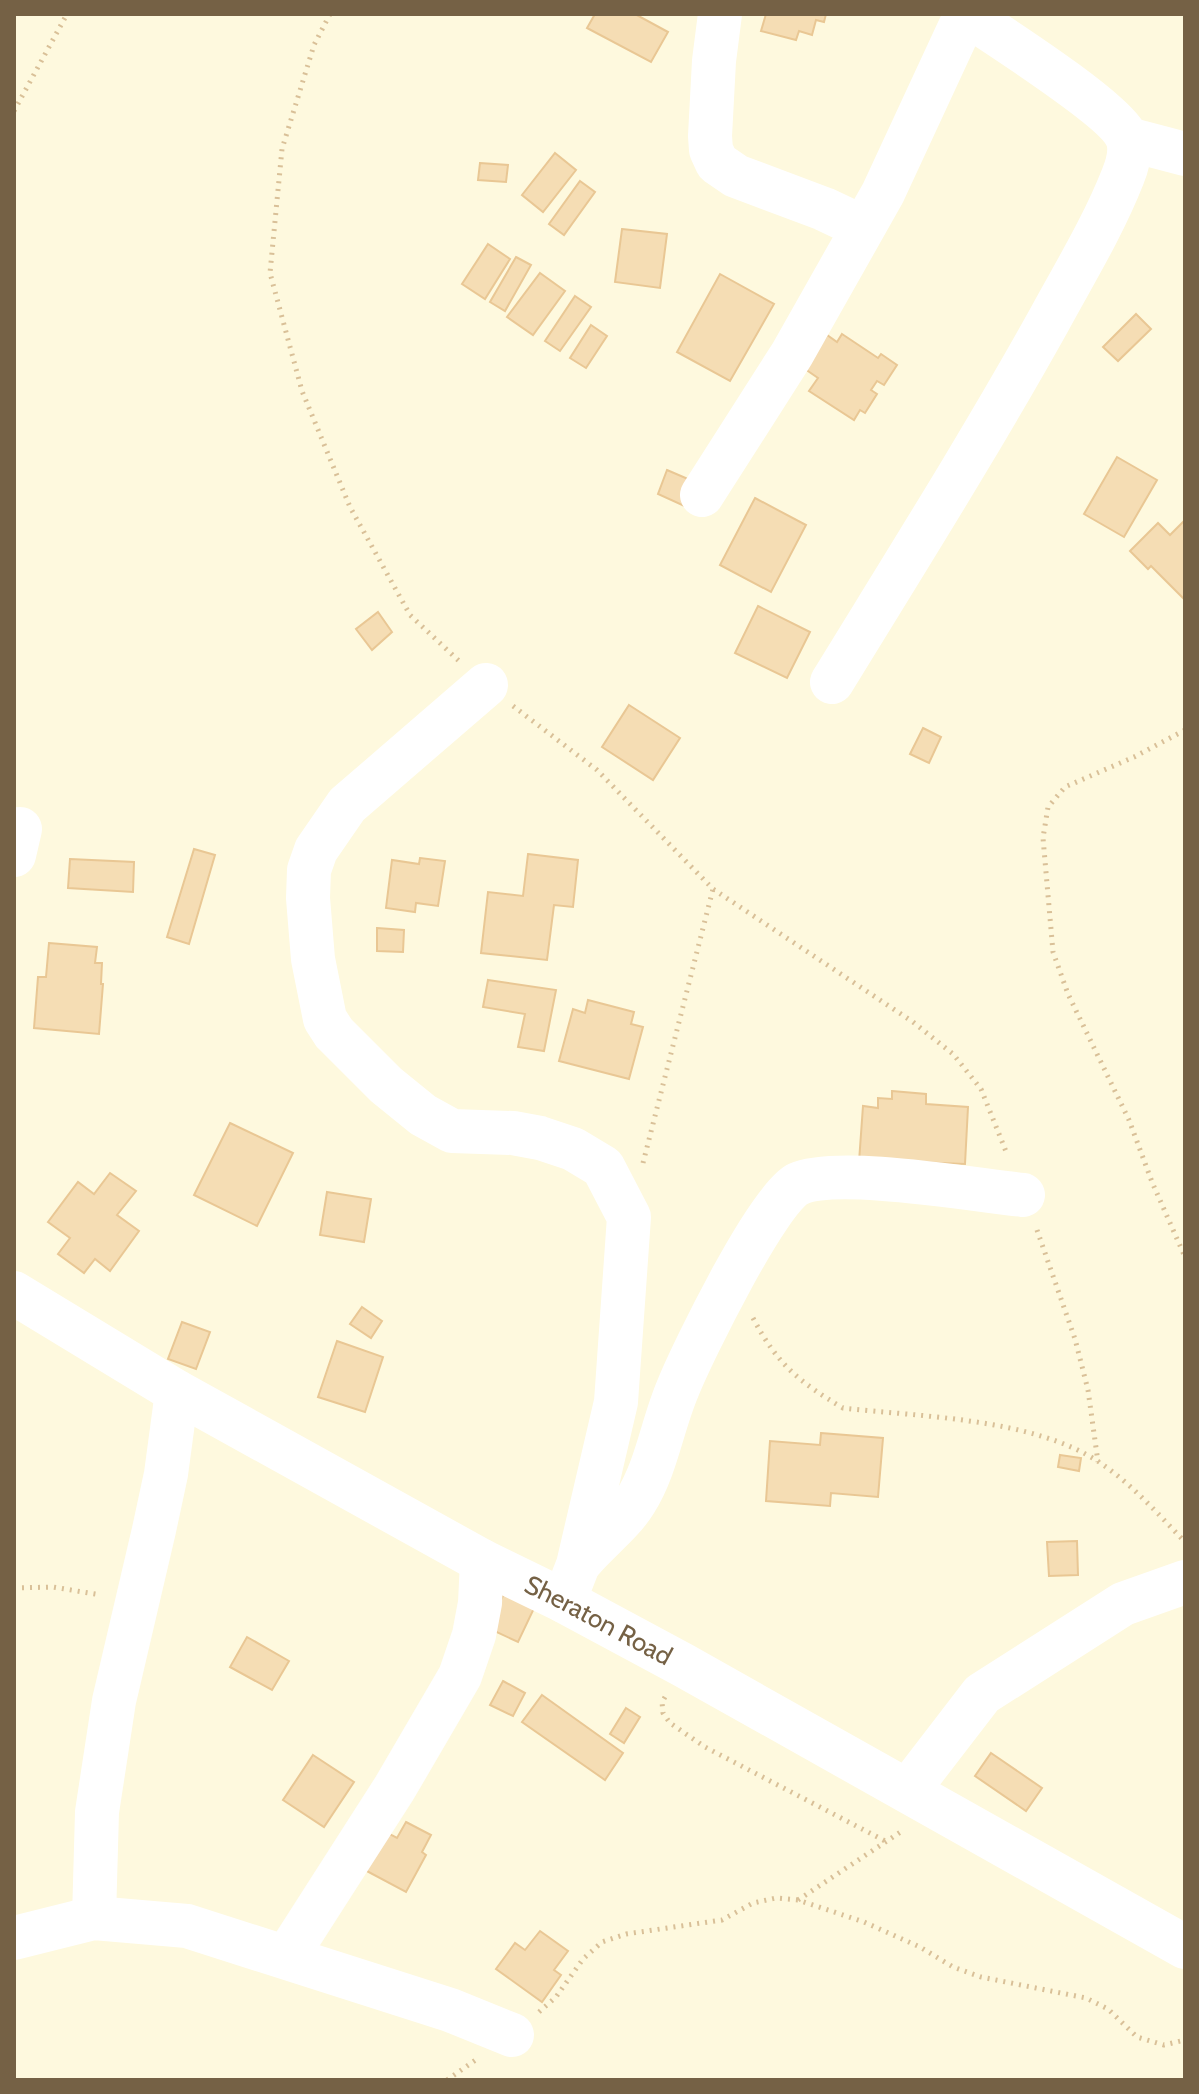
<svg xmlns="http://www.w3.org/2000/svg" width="1199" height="2094" viewBox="0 0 1199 2094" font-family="Cabin,sans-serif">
<rect width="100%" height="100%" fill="#fef9de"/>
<g fill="#f5ddb4" stroke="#e9c794" stroke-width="2">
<path d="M595,14H635L668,32L651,62L587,28Z"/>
<path d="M766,14H826L824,22L816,20L812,35L799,31L796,40L761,31Z"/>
<path d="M555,153L576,170L543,212L522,195Z"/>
<path d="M480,163L508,165L506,182L478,180Z"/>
<path d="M580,181L595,192L564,235L549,224Z"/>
<path d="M622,229L667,234L660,288L615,282Z"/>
<path d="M488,244L510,259L485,299L462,284Z"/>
<path d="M516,257L531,265L505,311L490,302Z"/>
<path d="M540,273L565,291L533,335L507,317Z"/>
<path d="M720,274L774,304L730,381L677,352Z"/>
<path d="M575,296L591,307L560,351L545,341Z"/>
<path d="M1136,314L1151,329L1118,361L1103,347Z"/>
<path d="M591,325L607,336L586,368L570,358Z"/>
<path d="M842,334L878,358L881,354L897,365L884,385L877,381L871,390L877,394L865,413L860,410L854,420L809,391L818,378L805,369L827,335L837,342Z"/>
<path d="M1117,457L1157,480L1124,537L1084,514Z"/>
<path d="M667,470L702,485L691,509L658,494Z"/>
<path d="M755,498L806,525L771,592L720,565Z"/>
<path d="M1185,520V600L1151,566L1148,569L1130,551L1158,523L1170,535Z"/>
<path d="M758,606L810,632L787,678L735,653Z"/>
<path d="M378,612L392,632L372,650L356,629Z"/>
<path d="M629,705L680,738L653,780L602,747Z"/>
<path d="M923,728L941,737L929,763L910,754Z"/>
<path d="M194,849L215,855L189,944L167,937Z"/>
<path d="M528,854L578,860L573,907L554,905L547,960L481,953L488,892L523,896Z"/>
<path d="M420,858L445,861L438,906L416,903L415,912L386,908L392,860L419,864Z"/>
<path d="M70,859L134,862L133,892L68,888Z"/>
<path d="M377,928L404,930L403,952L377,951Z"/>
<path d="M49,943L97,947L95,963H102L101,984H103L99,1034L34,1028L38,977H46Z"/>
<path d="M488,980L556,990L544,1051L518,1047L525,1014L483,1007Z"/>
<path d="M588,1000L634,1012L631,1024L643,1027L629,1079L559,1061L573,1009L585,1013Z"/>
<path d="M892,1091L926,1094V1104L968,1107L965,1164L914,1162L858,1176L863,1106L878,1108V1098L892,1099Z"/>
<path d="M230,1123L293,1153L257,1226L194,1195Z"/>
<path d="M110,1173L136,1191L117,1215L139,1231L110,1271L95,1259L84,1273L58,1254L70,1238L48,1222L78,1182L94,1194Z"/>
<path d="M327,1192L371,1199L364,1242L320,1235Z"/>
<path d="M362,1307L382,1321L371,1338L350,1324Z"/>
<path d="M182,1322L210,1332L196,1369L168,1359Z"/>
<path d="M337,1341L383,1357L365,1412L318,1397Z"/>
<path d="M821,1433L883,1438L878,1497L831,1493L830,1506L766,1501L770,1441L820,1445Z"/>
<path d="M1060,1455L1081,1458L1079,1471L1058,1467Z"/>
<path d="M1077,1541L1078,1575L1049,1576L1047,1542Z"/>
<path d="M507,1587L537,1602L518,1642L488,1628Z"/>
<path d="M247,1637L289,1661L272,1690L230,1667Z"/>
<path d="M503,1681L525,1693L513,1716L490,1705Z"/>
<path d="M542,1695L623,1753L605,1780L522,1722Z"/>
<path d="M626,1708L640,1717L624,1743L610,1734Z"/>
<path d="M991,1753L1042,1788L1026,1811L975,1776Z"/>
<path d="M313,1755L354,1782L324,1827L283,1800Z"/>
<path d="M406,1822L431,1835L422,1852L426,1855L406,1892L363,1869L384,1831L397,1838Z"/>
<path d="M540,1931L568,1951L554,1970L561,1975L542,2002L496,1969L515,1943L525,1950Z"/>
</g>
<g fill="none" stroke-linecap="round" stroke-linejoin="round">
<g stroke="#d9c098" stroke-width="5" stroke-dasharray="2 6" stroke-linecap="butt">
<path d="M330,14L314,45L282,149L270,273L302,391L350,507L410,615L459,661"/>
<path d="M14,111L67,14"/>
<path d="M513,706L597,770L713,889L913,1022L953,1054L981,1089L1007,1154"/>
<path d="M1185,730L1134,757L1065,787L1048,807L1043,838L1053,952L1068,994L1129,1120L1152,1182L1185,1257"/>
<path d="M643,1163L713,889"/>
<path d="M1037,1230L1075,1339L1088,1390L1098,1462"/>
<path d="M753,1318C777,1364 799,1382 843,1408C922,1417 1032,1418 1099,1462C1132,1484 1158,1514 1185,1542"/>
<path d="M14,1588L53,1587L101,1595"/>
<path d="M665,1697L662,1702L663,1713L670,1723L705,1747L887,1842"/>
<path d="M798,1900L902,1831"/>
<path d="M539,2012L556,1997L583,1959L602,1942L626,1934L722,1920L753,1903L776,1898L798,1900L864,1922L920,1947L953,1967L981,1977L1086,1998L1108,2009L1137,2037L1164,2045L1185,2040"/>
<path d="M447,2080L477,2059"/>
</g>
<g stroke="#fff" stroke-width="44">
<path d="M720,14L714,61L710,136L711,150L717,163L736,176L824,209L862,227"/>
<path d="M1128,139L1185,154"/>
<path d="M702,495L792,354L883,193L966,14"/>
<path d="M832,682C905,563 980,444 1048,322C1074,274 1103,227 1123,176C1127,166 1131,151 1128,140C1119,112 996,34 966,14"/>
<path d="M486,685L347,805L316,850L309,870L308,898L313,959L325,1019L334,1033L386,1085L423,1115L452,1131L513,1133L540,1138L573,1149L603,1167L629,1217L616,1402L578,1565L564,1601"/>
<path d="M14,855L20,829"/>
<path id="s1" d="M14,1293L177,1392L482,1561L564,1601L683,1665L1185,1947"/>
<path d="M582,1560C598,1541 622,1523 635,1502C657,1467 662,1425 678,1388C693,1351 768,1198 798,1184C837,1166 975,1190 1023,1195"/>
<path d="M909,1789L982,1694L1123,1604L1185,1582"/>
<path d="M94,1918L97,1812L114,1701L154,1530L166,1474L177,1392"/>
<path d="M14,1938L94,1918L187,1926L450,2010L512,2035"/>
<path d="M287,1956L394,1789L460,1676L474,1635L480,1603L482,1561"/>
</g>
</g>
<g text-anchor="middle" stroke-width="6" stroke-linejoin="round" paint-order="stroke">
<g font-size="26" fill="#756145" stroke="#fffbe6">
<text dy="9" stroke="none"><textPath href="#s1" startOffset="670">Sheraton Road</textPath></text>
</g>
</g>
<rect width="1199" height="2094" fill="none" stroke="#756145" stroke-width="32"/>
</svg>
